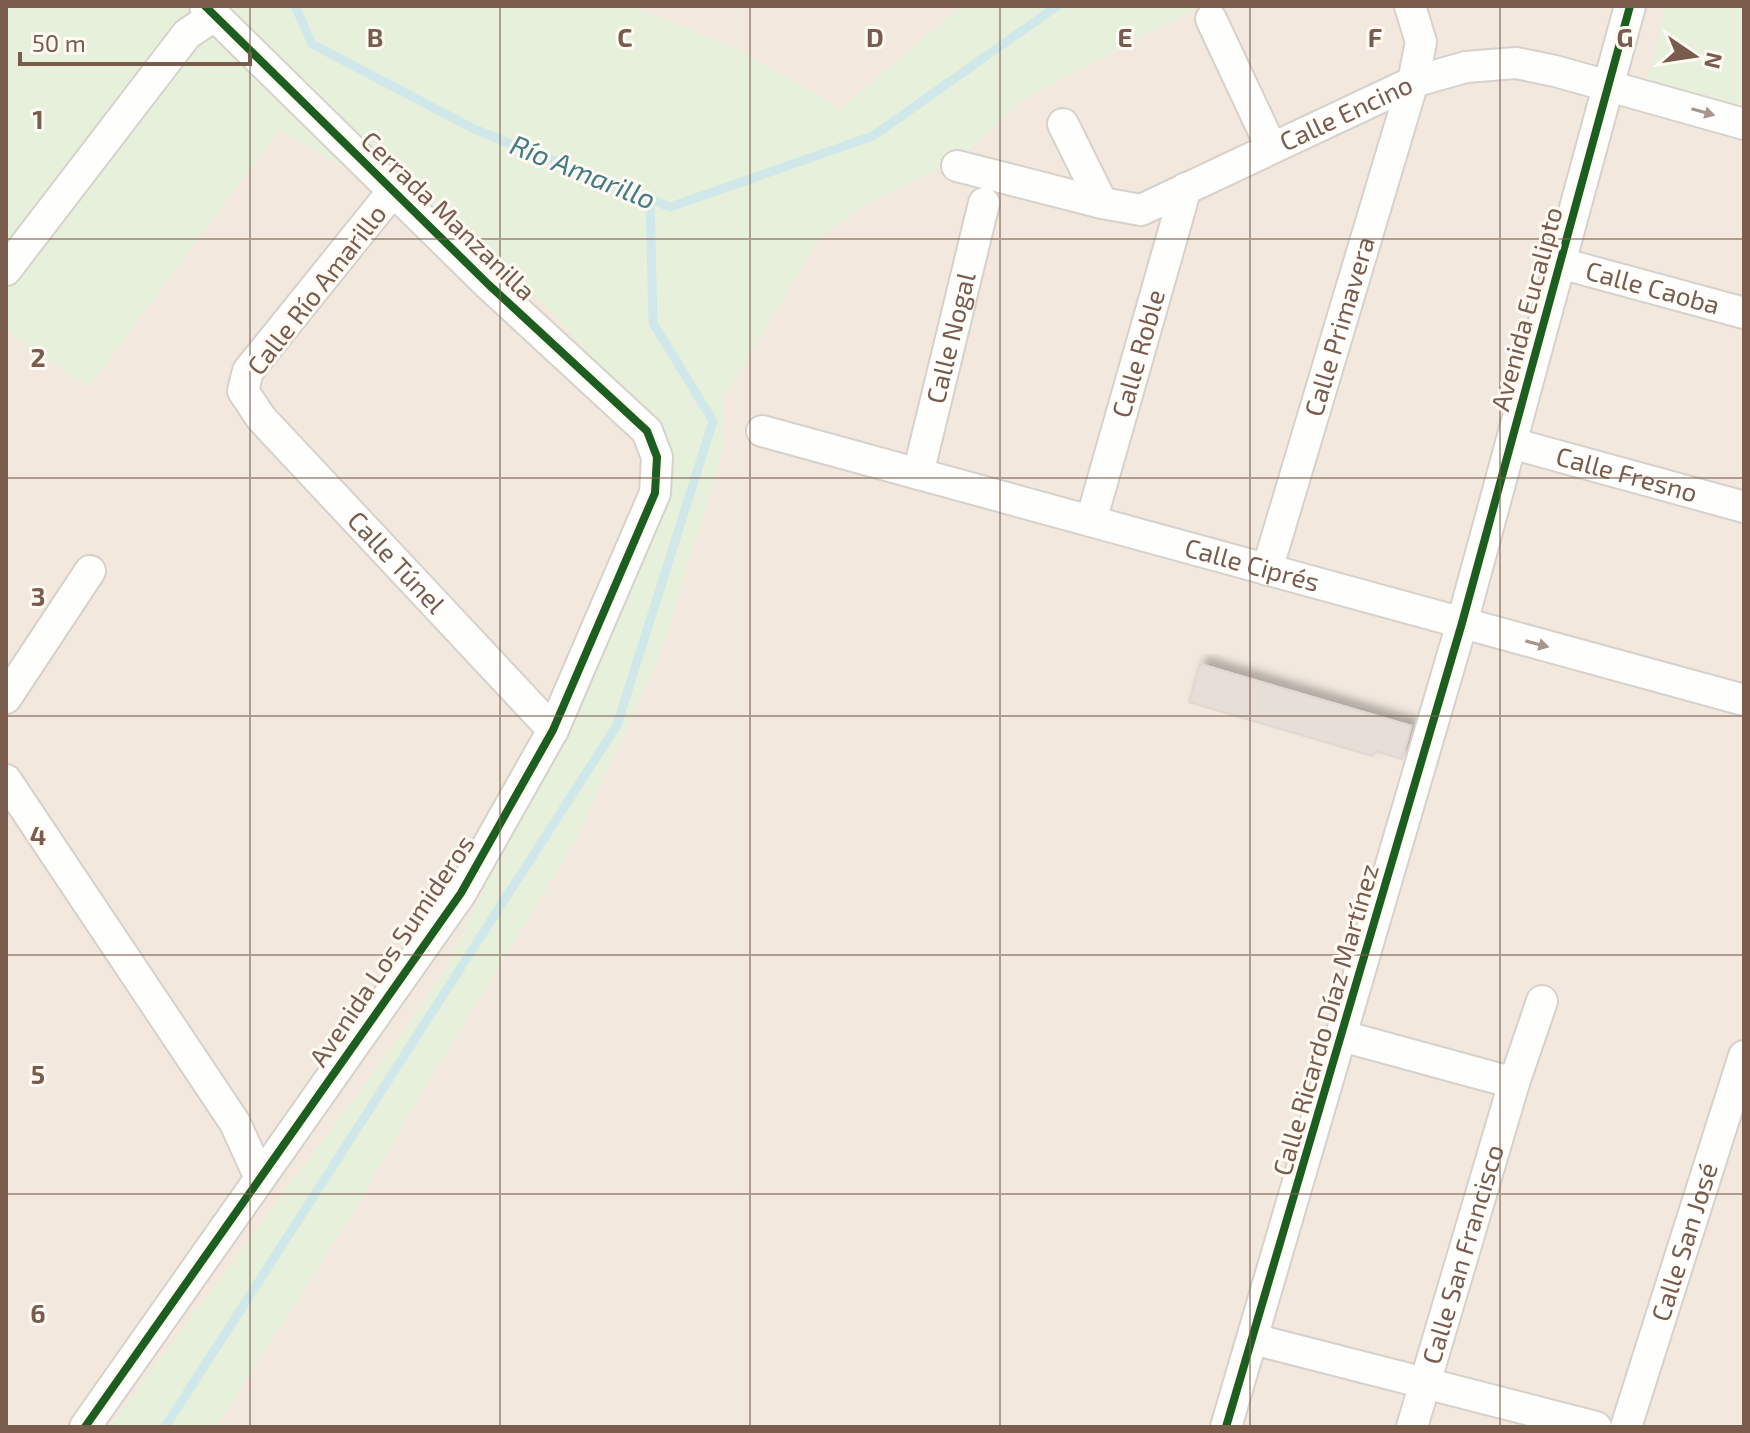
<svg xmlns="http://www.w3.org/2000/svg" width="1750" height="1433" viewBox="0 0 1750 1433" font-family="'Exo 2',sans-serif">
<defs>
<filter id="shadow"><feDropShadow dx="7" dy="-7" stdDeviation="4" flood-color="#0004"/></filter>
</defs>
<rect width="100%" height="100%" fill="#f9f5f0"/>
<rect fill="#f2e8de" x="6" y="6" width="1738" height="1421"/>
<g fill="#e7f0db">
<path d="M6,6H633L740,50L841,109L960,6H1202L1024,99L959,159L858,209L819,240L723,399L725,445L661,653L577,839L412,1110L352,1215L216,1427H109L369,1079L447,967L614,608L656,426L506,263L279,130L89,387L6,330Z"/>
<path d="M1666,6H1744V106L1647,80Z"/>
</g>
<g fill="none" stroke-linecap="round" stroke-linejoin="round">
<g stroke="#d0e8ea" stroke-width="9">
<path d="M295,6L312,44L474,129L670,207L873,136L1057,6"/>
<path d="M165,1427L617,725L713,421L653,323L650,198"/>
</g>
</g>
<g fill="#e6ded7" stroke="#e2d8d2" stroke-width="2" filter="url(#shadow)">
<path d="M1200,664L1411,726L1402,759L1376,751L1373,756L1189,702Z"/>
<path d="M1200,664L1411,726L1402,759L1376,751L1373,756L1189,702Z"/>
</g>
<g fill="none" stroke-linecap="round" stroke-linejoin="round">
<defs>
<g id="street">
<path d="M1211,19L1271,147"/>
<path d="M1063,124L1102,203"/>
<path id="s1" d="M957,166L1102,203L1141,210L1413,82L1466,67L1516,63L1555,71L1744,124"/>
<path id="s2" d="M393,191L248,371L243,391L261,418L553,730"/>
<path id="s3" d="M1560,263L1744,313"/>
<path d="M6,270L187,34L214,16"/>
<path id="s4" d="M762,431L1744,700"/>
<path id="s5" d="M1511,443L1744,507"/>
<path id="s6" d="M918,474L984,203"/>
<path id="s7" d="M1091,521L1186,188"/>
<path id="s8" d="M1267,570L1413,82L1421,42L1410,6"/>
<path d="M6,698L90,571"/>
<path d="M6,780L235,1123L260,1178"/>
<path d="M1342,1036L1514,1083"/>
<path d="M1253,1339L1596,1427"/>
<path d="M85,1427L461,893L553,730L655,493L657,457L647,431L489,285L205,6"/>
<path d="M1226,1427L1462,623L1630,6"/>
<path id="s9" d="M1412,1427L1514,1083L1542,1001"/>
<path id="s10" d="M1626,1427L1744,1056"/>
</g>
</defs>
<use href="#street" stroke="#d7d1cb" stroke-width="34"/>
<use href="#street" stroke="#fefefd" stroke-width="30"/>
<defs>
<g id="cycleway">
<path d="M85,1427L461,893L553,730L655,493L657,457L647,431L489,285L205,6"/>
<path d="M1226,1427L1462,623L1630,6"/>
</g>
</defs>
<use href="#cycleway" stroke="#fffaf3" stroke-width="13"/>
<use href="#cycleway" stroke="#1b5e20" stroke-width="8"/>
</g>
<defs><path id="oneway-solid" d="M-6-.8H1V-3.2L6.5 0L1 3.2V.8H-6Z" transform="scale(2)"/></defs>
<g fill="#a8958b">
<use href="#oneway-solid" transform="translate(1703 112) rotate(16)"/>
<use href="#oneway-solid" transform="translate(1537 644) rotate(15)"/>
</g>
<path fill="none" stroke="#7a5c4d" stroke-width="2" stroke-opacity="0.55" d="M250,6V1427M500,6V1427M750,6V1427M1000,6V1427M1250,6V1427M1500,6V1427M6,239H1744M6,478H1744M6,716H1744M6,955H1744M6,1194H1744"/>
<g text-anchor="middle" stroke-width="6" stroke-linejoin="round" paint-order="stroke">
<g font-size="26" fill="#7a5c4d" stroke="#fffaf3">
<text dy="9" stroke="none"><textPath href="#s1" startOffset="416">Calle Encino</textPath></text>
<text transform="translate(448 216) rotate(44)" y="9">Cerrada Manzanilla</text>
<text dy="9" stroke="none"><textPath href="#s3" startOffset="96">Calle Caoba</textPath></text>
<text transform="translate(317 290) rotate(-52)" y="9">Calle Río Amarillo</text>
<text transform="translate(1527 309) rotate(-75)" y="9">Avenida Eucalipto</text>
<text dy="9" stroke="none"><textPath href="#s8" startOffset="254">Calle Primavera</textPath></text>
<text dy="9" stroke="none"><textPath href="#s6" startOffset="140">Calle Nogal</textPath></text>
<text dy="9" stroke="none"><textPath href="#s7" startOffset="174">Calle Roble</textPath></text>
<text dy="9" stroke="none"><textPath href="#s5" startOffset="120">Calle Fresno</textPath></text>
<text dy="9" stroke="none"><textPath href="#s2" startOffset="482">Calle Túnel</textPath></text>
<text dy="9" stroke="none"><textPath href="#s4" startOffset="508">Calle Ciprés</textPath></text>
<text transform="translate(392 951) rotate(-56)" y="9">Avenida Los Sumideros</text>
<text transform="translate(1326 1020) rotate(-74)" y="9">Calle Ricardo Díaz Martínez</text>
<text dy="9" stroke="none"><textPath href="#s10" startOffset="194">Calle San José</textPath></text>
<text dy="9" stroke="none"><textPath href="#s9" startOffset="180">Calle San Francisco</textPath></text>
</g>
<g font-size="28" font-style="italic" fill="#437c86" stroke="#fffaf3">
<text transform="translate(583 172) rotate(22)" y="10">Río Amarillo</text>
</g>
</g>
<g font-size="26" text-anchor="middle" font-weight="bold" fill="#7a5c4d" stroke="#fffaf3" stroke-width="6" stroke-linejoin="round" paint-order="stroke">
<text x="375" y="47">B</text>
<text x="625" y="47">C</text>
<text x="875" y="47">D</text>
<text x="1125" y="47">E</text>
<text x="1375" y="47">F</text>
<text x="1625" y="47">G</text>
<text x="38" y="129">1</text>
<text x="38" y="367">2</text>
<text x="38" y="606">3</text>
<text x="38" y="845">4</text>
<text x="38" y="1084">5</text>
<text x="38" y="1323">6</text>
</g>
<rect width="1750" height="1433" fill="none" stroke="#7a5c4d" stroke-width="16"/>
<g transform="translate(1694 56) rotate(103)" stroke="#fffaf3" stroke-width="6" paint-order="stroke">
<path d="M0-6L14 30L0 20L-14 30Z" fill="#7a5c4d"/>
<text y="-12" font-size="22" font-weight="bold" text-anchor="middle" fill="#7a5c4d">N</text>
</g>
<path d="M20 52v12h230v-12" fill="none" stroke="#7a5c4d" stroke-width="4"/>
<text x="32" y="52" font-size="24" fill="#7a5c4d" stroke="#fffaf3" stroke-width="6" paint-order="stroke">50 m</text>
</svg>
